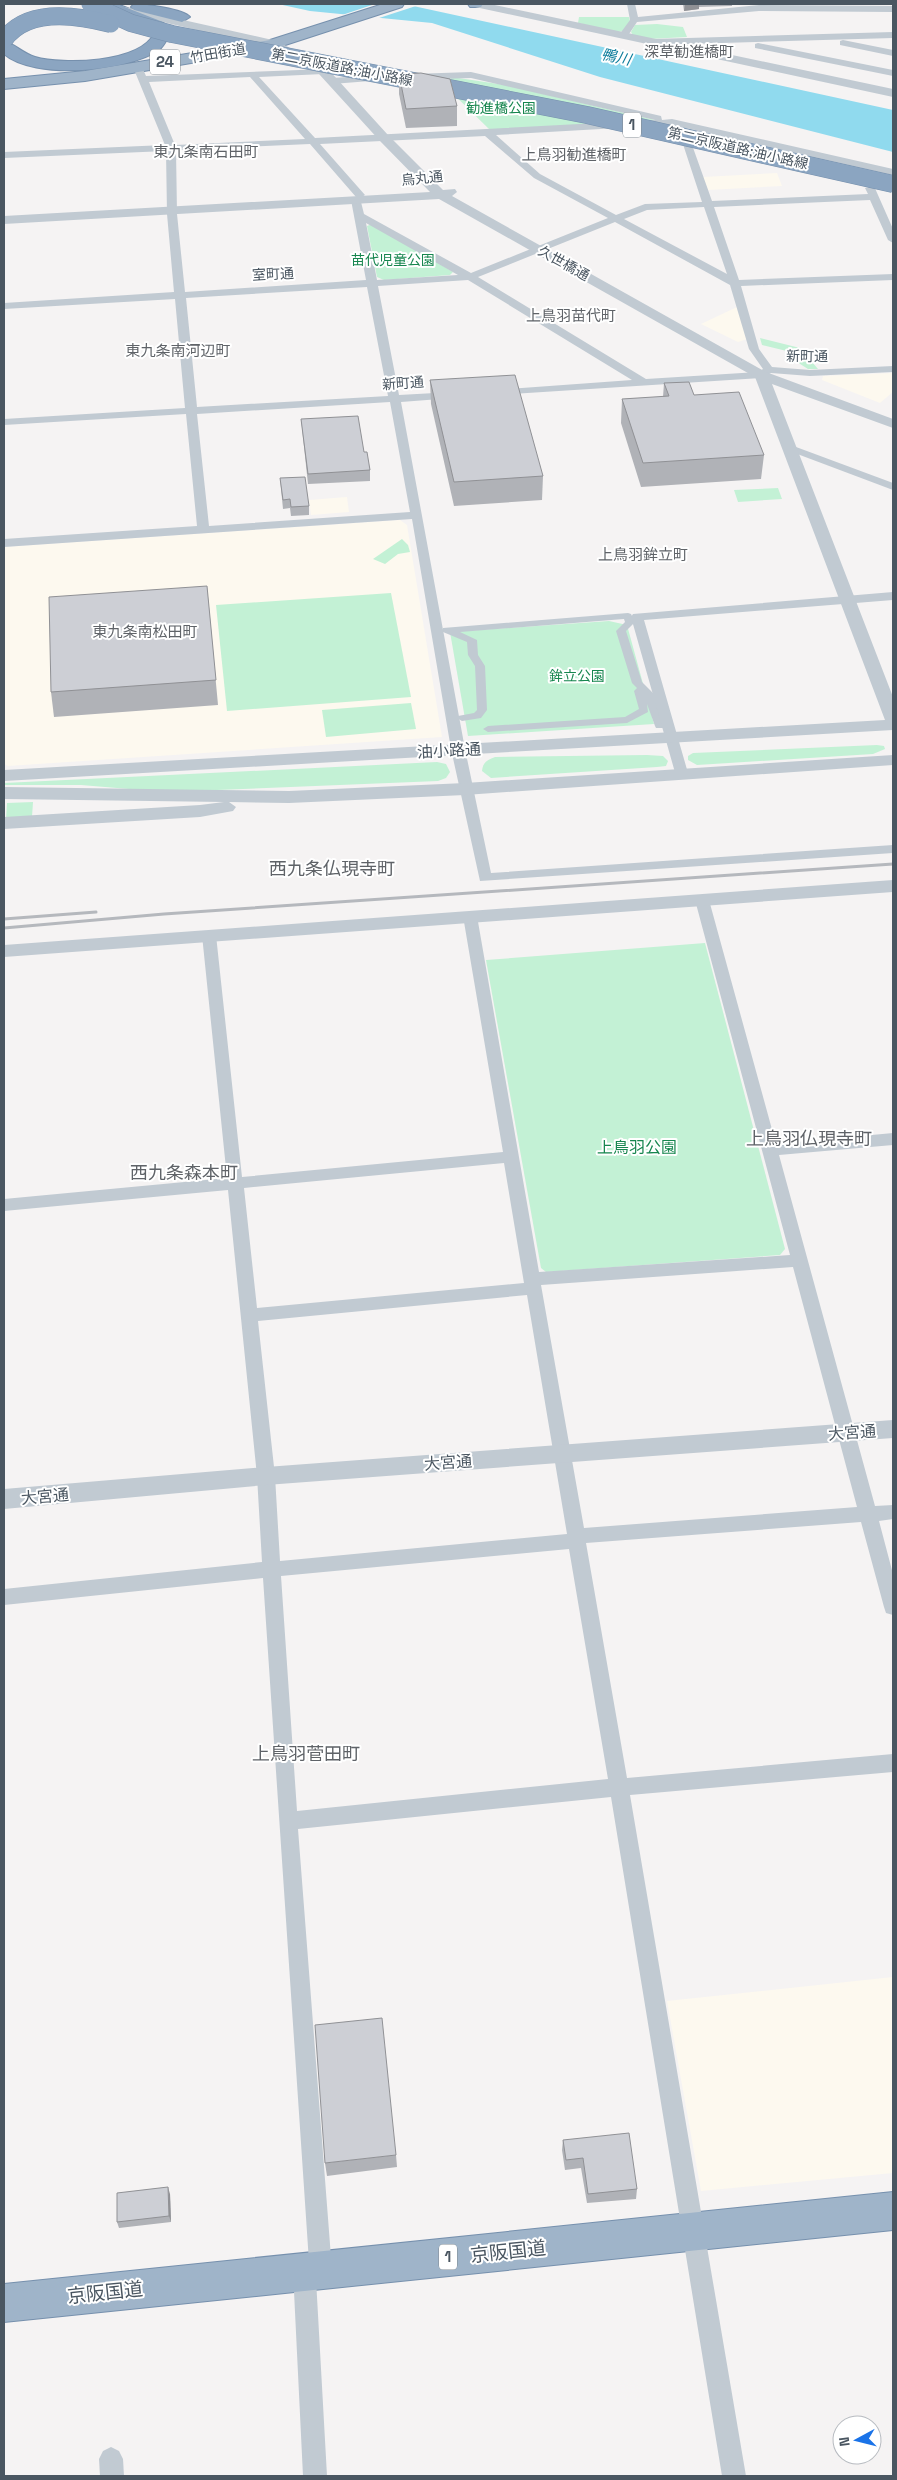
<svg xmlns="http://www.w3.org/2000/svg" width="897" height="2480" viewBox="0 0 897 2480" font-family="'Space Grotesk','Noto Sans JP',sans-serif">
<rect width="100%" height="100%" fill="#f5f3f3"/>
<g fill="#fdf9ef">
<path d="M777,173L782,186L708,190L703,177Z"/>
<path d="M737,307L747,339L738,342L701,324Z"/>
<path d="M893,373V392L880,403L822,380L823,376Z"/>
<path d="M347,497L349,512L311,515L309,500Z"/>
<path d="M400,520L407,525L442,737L8,766L4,764V547Z"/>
<path d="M893,1977V2173L701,2191L667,2001Z"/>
</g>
<g fill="#c3f1d5">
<path d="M579,17H629L630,21L624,31L618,32L578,23Z"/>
<path d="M657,24L683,27L687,37L649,39L633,35L631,32L635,25Z"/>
<path d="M452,77L505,85L655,120L654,122L490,130L440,81Z"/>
<path d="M372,224L453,272L450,275L384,280L377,277L367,226Z"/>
<path d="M760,338L800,348L818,369H808L797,362L795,353L762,345Z"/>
<path d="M778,488L782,499L738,502L734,490Z"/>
<path d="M402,539L408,545L410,552L398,554L385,564L373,559Z"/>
<path d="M391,593L411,697L227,711L216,605Z"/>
<path d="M609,621L627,625L654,724L468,736L450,632Z"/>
<path d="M411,703L416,729L326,737L322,710Z"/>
<path d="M877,745L884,746L885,749L873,754L697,765L688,760V756L693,753Z"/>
<path d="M647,755L663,756L668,761L666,766L657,767L491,778L482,771C483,762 487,760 495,757Z"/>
<path d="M437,762L446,764L450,772L446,778L438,781L217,790H141L81,785H4V783Z"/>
<path d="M33,802L32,817L6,819L7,803Z"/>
<path d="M705,943L785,1249L780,1255L546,1272L541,1268L486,960Z"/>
</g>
<path fill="#90daee" d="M278,4H404L893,110V152L600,77L432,23L310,11Z"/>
<path fill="#f5f3f3" d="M375,4H415L419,5L373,20L339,16Z"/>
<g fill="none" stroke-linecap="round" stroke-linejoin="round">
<defs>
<g id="trunk">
<path d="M383,4H404L402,7L273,49L85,81L4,89V79L85,71L270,40Z"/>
<path d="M468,4H483L481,7H470Z"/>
<path d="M893,2192V2230L4,2322V2284Z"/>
</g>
<g id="motorway">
<path d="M117,4L163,22L170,34C167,39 164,46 159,50C127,72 34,80 4,54V41C15,44 22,53 35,57C63,65 139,63 154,34L152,28L112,12L109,9Z"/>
<path d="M134,4C145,4 183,9 190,17L182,22L134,10L131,7Z"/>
</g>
</defs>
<use href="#trunk" stroke="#7690ad" stroke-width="2"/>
<use href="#motorway" stroke="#7690ad" stroke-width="2"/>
<path fill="#c1cad2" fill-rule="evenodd" d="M628,613L631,614L635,622L626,631L642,682L654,694L665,726L664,728H656L655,726L647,704L648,712L627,723L488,732L483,729L488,726L625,717L639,709L634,691L637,688L632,683L616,631L625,622L624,619L460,632L477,640L478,655L485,666L487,710L481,718L462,721L457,718L458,716L474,713L477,710L475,666L468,655L467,642L443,632V628Z"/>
<g fill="#c1cad2" fill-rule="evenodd">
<path d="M627,4H635L638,17L759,5L893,6V12L759,11L637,22L627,37L624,38L619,35L630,20Z"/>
<path d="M893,32V38L654,45L649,42L654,39Z"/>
<path d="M843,40L893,50V56L840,45V41Z"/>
<path d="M758,43L893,70V76L755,48V44Z"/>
<path d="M135,65H141L146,76L326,69L328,71L323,74L259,77L315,138L655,120L471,78L412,80L407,77L412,74L471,72L661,116L662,120L672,119L893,169V175L686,128L712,201L868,194L865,188L874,186L893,229V243L888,240L870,200L714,207L739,280L893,274V280L741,286L759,349L772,367L810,370L893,366V372L810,376L771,373L761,378L498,395L494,394V390L632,380L468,280L378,286L399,395L453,392L459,395L453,398L401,402L465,749L491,873L893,845V853L480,881L451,749L412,519L4,547V539L197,526L186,414L4,425V419L185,408L175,299L4,309V303L174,292L167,214L166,151L4,158V152L165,145L133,67ZM250,77L305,139L175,145L149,82ZM672,125L677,126L702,202L645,204L616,215L540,174L496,135ZM485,136L534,178L608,218L471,273L364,214L360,198L365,195L320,144ZM310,144L356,197L351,200L366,280L185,292L177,214L176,150ZM704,207L727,274L624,219L647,210ZM615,222L730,285L749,349L763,369L758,372L646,379L478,277ZM366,223L458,275L377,280ZM367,287L388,396L197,407L186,298ZM390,402L410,512L209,526L197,414Z"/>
<path d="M380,75L385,78L383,80L332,84L327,81L332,78Z"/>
<path d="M788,444L893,483V490L784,449V445Z"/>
<path d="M893,592V600L644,620L688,773L686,776H676L631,617L633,614Z"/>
<path d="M702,895L709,900L776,1144L893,1133V1145L779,1155L875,1506L893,1505V1519L879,1521L893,1574V1615L886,1613L884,1607L861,1522L586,1543L627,1778L893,1754V1772L630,1795L746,2476H722L611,1797L298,1829L332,2270L329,2278L321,2281L316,2279L327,2476H303L293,2271L296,2263L304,2260L309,2262L263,1578L4,1605V1589L262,1562L257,1476L228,1190L4,1211V1199L227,1178L202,935L209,930L216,935L242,1177L503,1152L463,916L470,911L477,916L539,1272L790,1255L695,900ZM504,1163L524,1283L257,1308L244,1188ZM793,1267L857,1507L584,1528L541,1285ZM527,1295L567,1534L280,1561L275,1476L258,1321ZM569,1549L608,1779L297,1811L281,1576Z"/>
<path d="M111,2447L119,2451L123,2459L124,2476H100L99,2459L103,2451Z"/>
</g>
<g fill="#c1cad2" fill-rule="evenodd">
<path d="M469,4H490L893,89V97L475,7Z"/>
<path d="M116,5L277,41L327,68L388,135L443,190L455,189L457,192L452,196L766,372L893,419V428L772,384L893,697V730L4,781V770L885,720L755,377L439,199L4,224V216L430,192L380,141L319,74L269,47L112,10V6Z"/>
<path d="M893,755V765L465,795L289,803L229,802L236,807L233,811L200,817L4,829V817L200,805L224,802L4,799V787L289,791L465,783Z"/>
<path d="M893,880V892L4,957V945Z"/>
<path d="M893,1420V1438L266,1485L4,1509V1489L266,1467Z"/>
</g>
<use href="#trunk" fill="#9fb4c9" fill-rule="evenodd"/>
<use href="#motorway" fill="#8ba5c1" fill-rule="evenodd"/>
<g stroke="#b5b8bd" stroke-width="3">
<path d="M4,919L96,912"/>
<path d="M4,928L164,914L893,864"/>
</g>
<defs>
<g id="motorway-bridge">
<path d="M90,4L131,23L172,34L587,115L893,184"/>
<path d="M4,40C27,7 77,15 111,24"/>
</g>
</defs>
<use href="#motorway-bridge" stroke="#7690ad" stroke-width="18" stroke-linecap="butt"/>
<use href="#motorway-bridge" stroke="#8ba5c1" stroke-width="17"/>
</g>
<g fill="#b0b2b7">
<path d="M683,4H732V6L699,7V9L684,11Z"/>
<path d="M399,74L457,106V126L406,128L399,94Z"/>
<path d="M430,380L543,476L542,500L454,506L431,404Z"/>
<path d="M664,383L694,395L764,455L761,479L641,487L621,423L622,399L663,397Z"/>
<path d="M301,419L364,452L370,470V481L308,484Z"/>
<path d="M280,478L309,506V515L291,516L290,508L283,509Z"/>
<path d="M207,586L218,705L54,717L51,692Z"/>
<path d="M563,2140L637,2189L636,2199L587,2203L581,2168L565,2170L562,2150Z"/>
<path d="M396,2155L397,2167L327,2176L325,2163Z"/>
<path d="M170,2194L171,2222L119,2228L117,2222Z"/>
</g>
<g fill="#909195">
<path d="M685,4H699V9L684,11Z"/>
<path d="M168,2187L170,2194L171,2222L169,2216Z"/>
</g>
<g fill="#cdcfd5" stroke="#909195">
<path d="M421,73L450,79L457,106L406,109L399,74Z"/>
<path d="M515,375L543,476L454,482L430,380Z"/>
<path d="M689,382L694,395L739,392L764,455L643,463L622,399L669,396L664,383Z"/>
<path d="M358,416L364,452H367L370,470L308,474L301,419Z"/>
<path d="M305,477L309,506L291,507L290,499L283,500L280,478Z"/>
<path d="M207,586L216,680L51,692L49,597Z"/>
<path d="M382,2018L396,2155L325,2163L315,2025Z"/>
<path d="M629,2133L637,2189L588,2194L583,2158L566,2160L563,2140Z"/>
<path d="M168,2187L169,2216L117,2222V2193Z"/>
</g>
<g text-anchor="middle" stroke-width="4" stroke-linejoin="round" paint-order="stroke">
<g font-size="14" fill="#4a5661" stroke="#fff">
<text transform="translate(218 53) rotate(-10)" y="5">竹田街道</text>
<text transform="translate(342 67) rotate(11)" y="5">第二京阪道路;油小路線</text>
<text transform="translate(738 148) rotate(13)" y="5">第二京阪道路;油小路線</text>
<text transform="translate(422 178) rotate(-6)" y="5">烏丸通</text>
<text transform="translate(564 263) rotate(29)" y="5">久世橋通</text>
<text transform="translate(273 274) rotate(-3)" y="5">室町通</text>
<text transform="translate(807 356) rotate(1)" y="5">新町通</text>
<text transform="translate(403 383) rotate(-4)" y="5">新町通</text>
</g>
<g font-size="14" fill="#17864f" stroke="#fff">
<text x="501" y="113">勧進橋公園</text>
<text x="393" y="265">苗代児童公園</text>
<text x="577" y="681">鉾立公園</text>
</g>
<g font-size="15" fill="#5f6368" stroke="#fff">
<text x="689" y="57">深草勧進橋町</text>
<text x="206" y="157">東九条南石田町</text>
<text x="574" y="160">上鳥羽勧進橋町</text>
<text x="571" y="321">上鳥羽苗代町</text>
<text x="178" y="356">東九条南河辺町</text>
<text x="643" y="560">上鳥羽鉾立町</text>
<text x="145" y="637">東九条南松田町</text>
</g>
<g font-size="15" font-style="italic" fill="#0c7c9b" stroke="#fff">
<text transform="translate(616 57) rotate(12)" y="5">鴨川</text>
</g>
<g fill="#fff" stroke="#808990" stroke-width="1">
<rect x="150" y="49.5" width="30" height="25" rx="4"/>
<rect x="623" y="112.5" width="18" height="25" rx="4"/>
<rect x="439" y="2244.5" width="18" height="25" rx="4"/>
</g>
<g font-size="15" font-weight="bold" fill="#4a5661">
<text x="165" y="67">24</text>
<text x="632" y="130">1</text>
<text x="448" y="2262">1</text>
</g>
<g font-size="16" fill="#4a5661" stroke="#fff">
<text transform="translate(449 750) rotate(-3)" y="6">油小路通</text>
<text transform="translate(852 1432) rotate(-4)" y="6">大宮通</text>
<text transform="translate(448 1462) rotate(-4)" y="6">大宮通</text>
<text transform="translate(45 1496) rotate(-5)" y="6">大宮通</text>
</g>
<g font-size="16" fill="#17864f" stroke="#fff">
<text x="637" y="1153">上鳥羽公園</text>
</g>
<g font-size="18" fill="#5f6368" stroke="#fff">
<text x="332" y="875">西九条仏現寺町</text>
<text x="809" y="1145">上鳥羽仏現寺町</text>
<text x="184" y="1179">西九条森本町</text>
<text x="306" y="1760">上鳥羽菅田町</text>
</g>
<g font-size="19" fill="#4a5661" stroke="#fff">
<text transform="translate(508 2251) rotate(-6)" y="7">京阪国道</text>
<text transform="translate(105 2292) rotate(-6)" y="7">京阪国道</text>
</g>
</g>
<rect width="897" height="2480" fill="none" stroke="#4a5661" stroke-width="10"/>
<g transform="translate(857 2440) rotate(263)"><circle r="24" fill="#ffffff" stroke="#b7bbc0"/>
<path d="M0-4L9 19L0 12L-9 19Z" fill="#1a73e8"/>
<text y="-8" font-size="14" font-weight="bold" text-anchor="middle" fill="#4a5661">N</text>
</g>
</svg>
